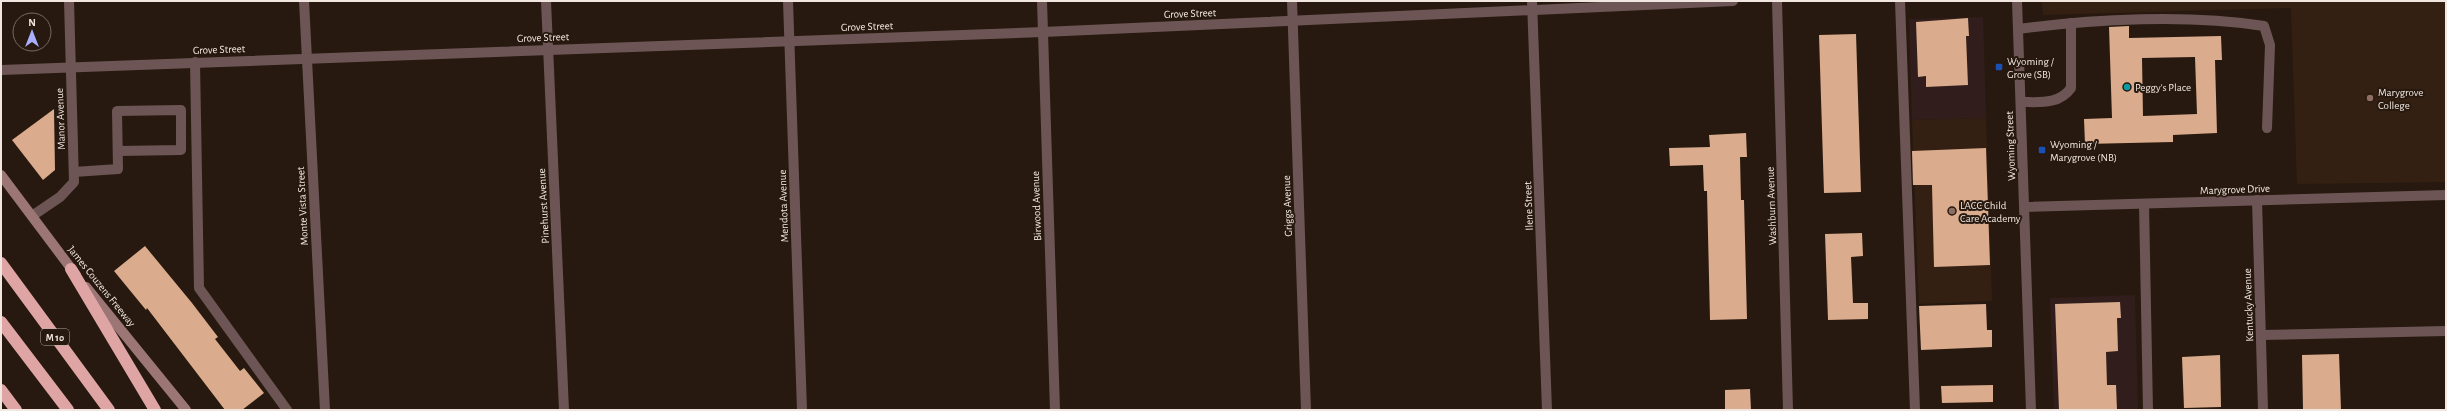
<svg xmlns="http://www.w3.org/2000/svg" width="2447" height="411" viewBox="0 0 2447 411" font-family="'Alegreya Sans',sans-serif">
<rect width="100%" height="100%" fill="#27190f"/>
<g fill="#311e1c">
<path d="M1983,17L1986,118L1912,120L1909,19Z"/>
<path d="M2135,295L2138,410H2054L2050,298Z"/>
</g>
<g fill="#342012">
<path d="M2042,1H2446V182L2297,184L2291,8L2043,15Z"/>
<path d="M1986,118L1992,301L1919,304L1912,120Z"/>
</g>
<g fill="#daab8c" fill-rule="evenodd">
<path d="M1968,18L1969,36H1966L1968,85L1926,87V76L1918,77L1916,22Z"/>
<path d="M2129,26V38L2221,36L2222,60H2215L2217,133L2173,135V142L2085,144L2084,119L2112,118L2109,27ZM2195,57L2197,114L2143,116L2142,58Z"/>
<path d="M1856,34L1861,192L1824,193L1819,35Z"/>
<path d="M54,109L55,170L43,180L12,140Z"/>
<path d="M1746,133L1747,157H1740L1741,200H1744L1747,319L1710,320L1707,191H1704L1703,165L1670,166L1669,148L1710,147L1709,135Z"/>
<path d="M1986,148L1990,265L1934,267L1932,185H1913L1912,151Z"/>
<path d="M1862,233L1863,256L1851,257L1853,303H1868V319L1828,320L1825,234Z"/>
<path d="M145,246L192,303L218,337L215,339L240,371L244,368L264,393L242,410H225L147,308L146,310L114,271Z"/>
<path d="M2120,302L2121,318H2117L2118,351L2106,352L2107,385H2116L2117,410H2059L2055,304Z"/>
<path d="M1986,304L1987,330H1992V347L1921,350L1919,306Z"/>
<path d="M2339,354L2341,410H2303L2302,355Z"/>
<path d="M2220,355L2221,407L2184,408L2182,357Z"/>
<path d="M1993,385V402L1942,403L1941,386Z"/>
<path d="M1750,389L1751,410H1725V390Z"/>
</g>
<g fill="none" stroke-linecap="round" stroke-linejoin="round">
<g stroke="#6d5555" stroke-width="10">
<path d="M1900,1L1915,410"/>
<path d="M2018,29C2094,19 2188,14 2264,26L2270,45L2267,128"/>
<path d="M195,62L199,288L287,410"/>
<path d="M2021,102C2039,102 2059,105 2071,88V23"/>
<path d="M74,172L118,169L117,111L181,110V150L118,151"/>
<path d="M2144,204L2148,410"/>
<path d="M2261,335L2446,331"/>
</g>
<g stroke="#6d5555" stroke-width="10">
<path d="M304,1L325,410"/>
<path d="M546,1L564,410"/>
<path d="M788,1L802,410"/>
<path d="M1042,1L1055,410"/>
<path d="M1292,1L1306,410"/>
<path d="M1532,1L1547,410"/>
<path d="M1777,1L1788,410"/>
<path d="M1,70L1043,32L1733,1"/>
<path d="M2257,200L2263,410"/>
<path d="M2024,207L2446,195"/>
<path d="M32,216L60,197L74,182L69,1"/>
</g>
<path stroke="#6d5555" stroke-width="10" d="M2017,1L2031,410"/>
<g stroke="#9b7675" stroke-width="10">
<path d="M1,175L76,275"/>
<path d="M86,287L186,410"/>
</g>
<g stroke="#dfa5a4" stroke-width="12">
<path d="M1,263L109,410"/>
<path d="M71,269L155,410"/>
<path d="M1,322L68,410"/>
<path d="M1,390L16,410"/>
</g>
</g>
<g fill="#1a4fb4" stroke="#27190f" stroke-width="1.5">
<rect x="1995" y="63" width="8" height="8" rx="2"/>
<rect x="2038" y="146" width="8" height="8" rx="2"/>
</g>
<circle fill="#0f9aa8" stroke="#27190f" stroke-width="1.5" cx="2127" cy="87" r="4"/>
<g fill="#8d6e63" stroke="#27190f" stroke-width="1.5">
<circle cx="2370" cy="98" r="4"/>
<circle cx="1952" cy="211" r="4"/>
</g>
<g text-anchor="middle" stroke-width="4" stroke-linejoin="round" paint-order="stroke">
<rect fill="#27190f" stroke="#b4a9a1" stroke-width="1" x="41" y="329" width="28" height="16" rx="3"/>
<g font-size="10" font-weight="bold" fill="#f1e7e0">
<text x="55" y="341">M 10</text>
</g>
<g font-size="11" fill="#f1e7e0" stroke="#27190f">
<text transform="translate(1190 13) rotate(-2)" y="4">Grove Street</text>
<text transform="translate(867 26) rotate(-2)" y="4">Grove Street</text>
<text transform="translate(543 37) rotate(-2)" y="4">Grove Street</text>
<text transform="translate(219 49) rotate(-2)" y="4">Grove Street</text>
<text transform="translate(60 119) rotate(-92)" y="4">Manor Avenue</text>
<text transform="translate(2010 146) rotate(-92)" y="4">Wyoming Street</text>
<text transform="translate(2235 189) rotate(-2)" y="4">Marygrove Drive</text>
<text transform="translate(302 206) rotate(-93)" y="4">Monte Vista Street</text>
<text transform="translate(543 206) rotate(-93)" y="4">Pinehurst Avenue</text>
<text transform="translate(783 206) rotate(-92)" y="4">Mendota Avenue</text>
<text transform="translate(1036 206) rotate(-92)" y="4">Birwood Avenue</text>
<text transform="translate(1287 206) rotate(-92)" y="4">Griggs Avenue</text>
<text transform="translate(1528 206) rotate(-92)" y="4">Ilene Street</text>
<text transform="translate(1771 206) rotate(-92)" y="4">Washburn Avenue</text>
<text transform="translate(102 286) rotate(51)" y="4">James Couzens Freeway</text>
<text transform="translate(2248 305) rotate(-92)" y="4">Kentucky Avenue</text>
</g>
<g font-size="11" fill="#f1e7e0" stroke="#27190f" text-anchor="start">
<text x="2007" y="65">Wyoming /<tspan x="2007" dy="13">Grove (SB)</tspan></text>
<text x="2135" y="91">Peggy's Place</text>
<text x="2378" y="96">Marygrove<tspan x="2378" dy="13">College</tspan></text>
<text x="2050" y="148">Wyoming /<tspan x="2050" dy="13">Marygrove (NB)</tspan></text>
<text x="1960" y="209">LACC Child<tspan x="1960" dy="13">Care Academy</tspan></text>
</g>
</g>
<rect width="2447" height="411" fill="none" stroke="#f1e7e0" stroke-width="4"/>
<g transform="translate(32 32)"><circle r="19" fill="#27190f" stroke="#786b63"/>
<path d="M0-3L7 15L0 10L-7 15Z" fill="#aaaffb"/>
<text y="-6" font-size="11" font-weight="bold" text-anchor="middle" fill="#f1e7e0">N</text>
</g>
</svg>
